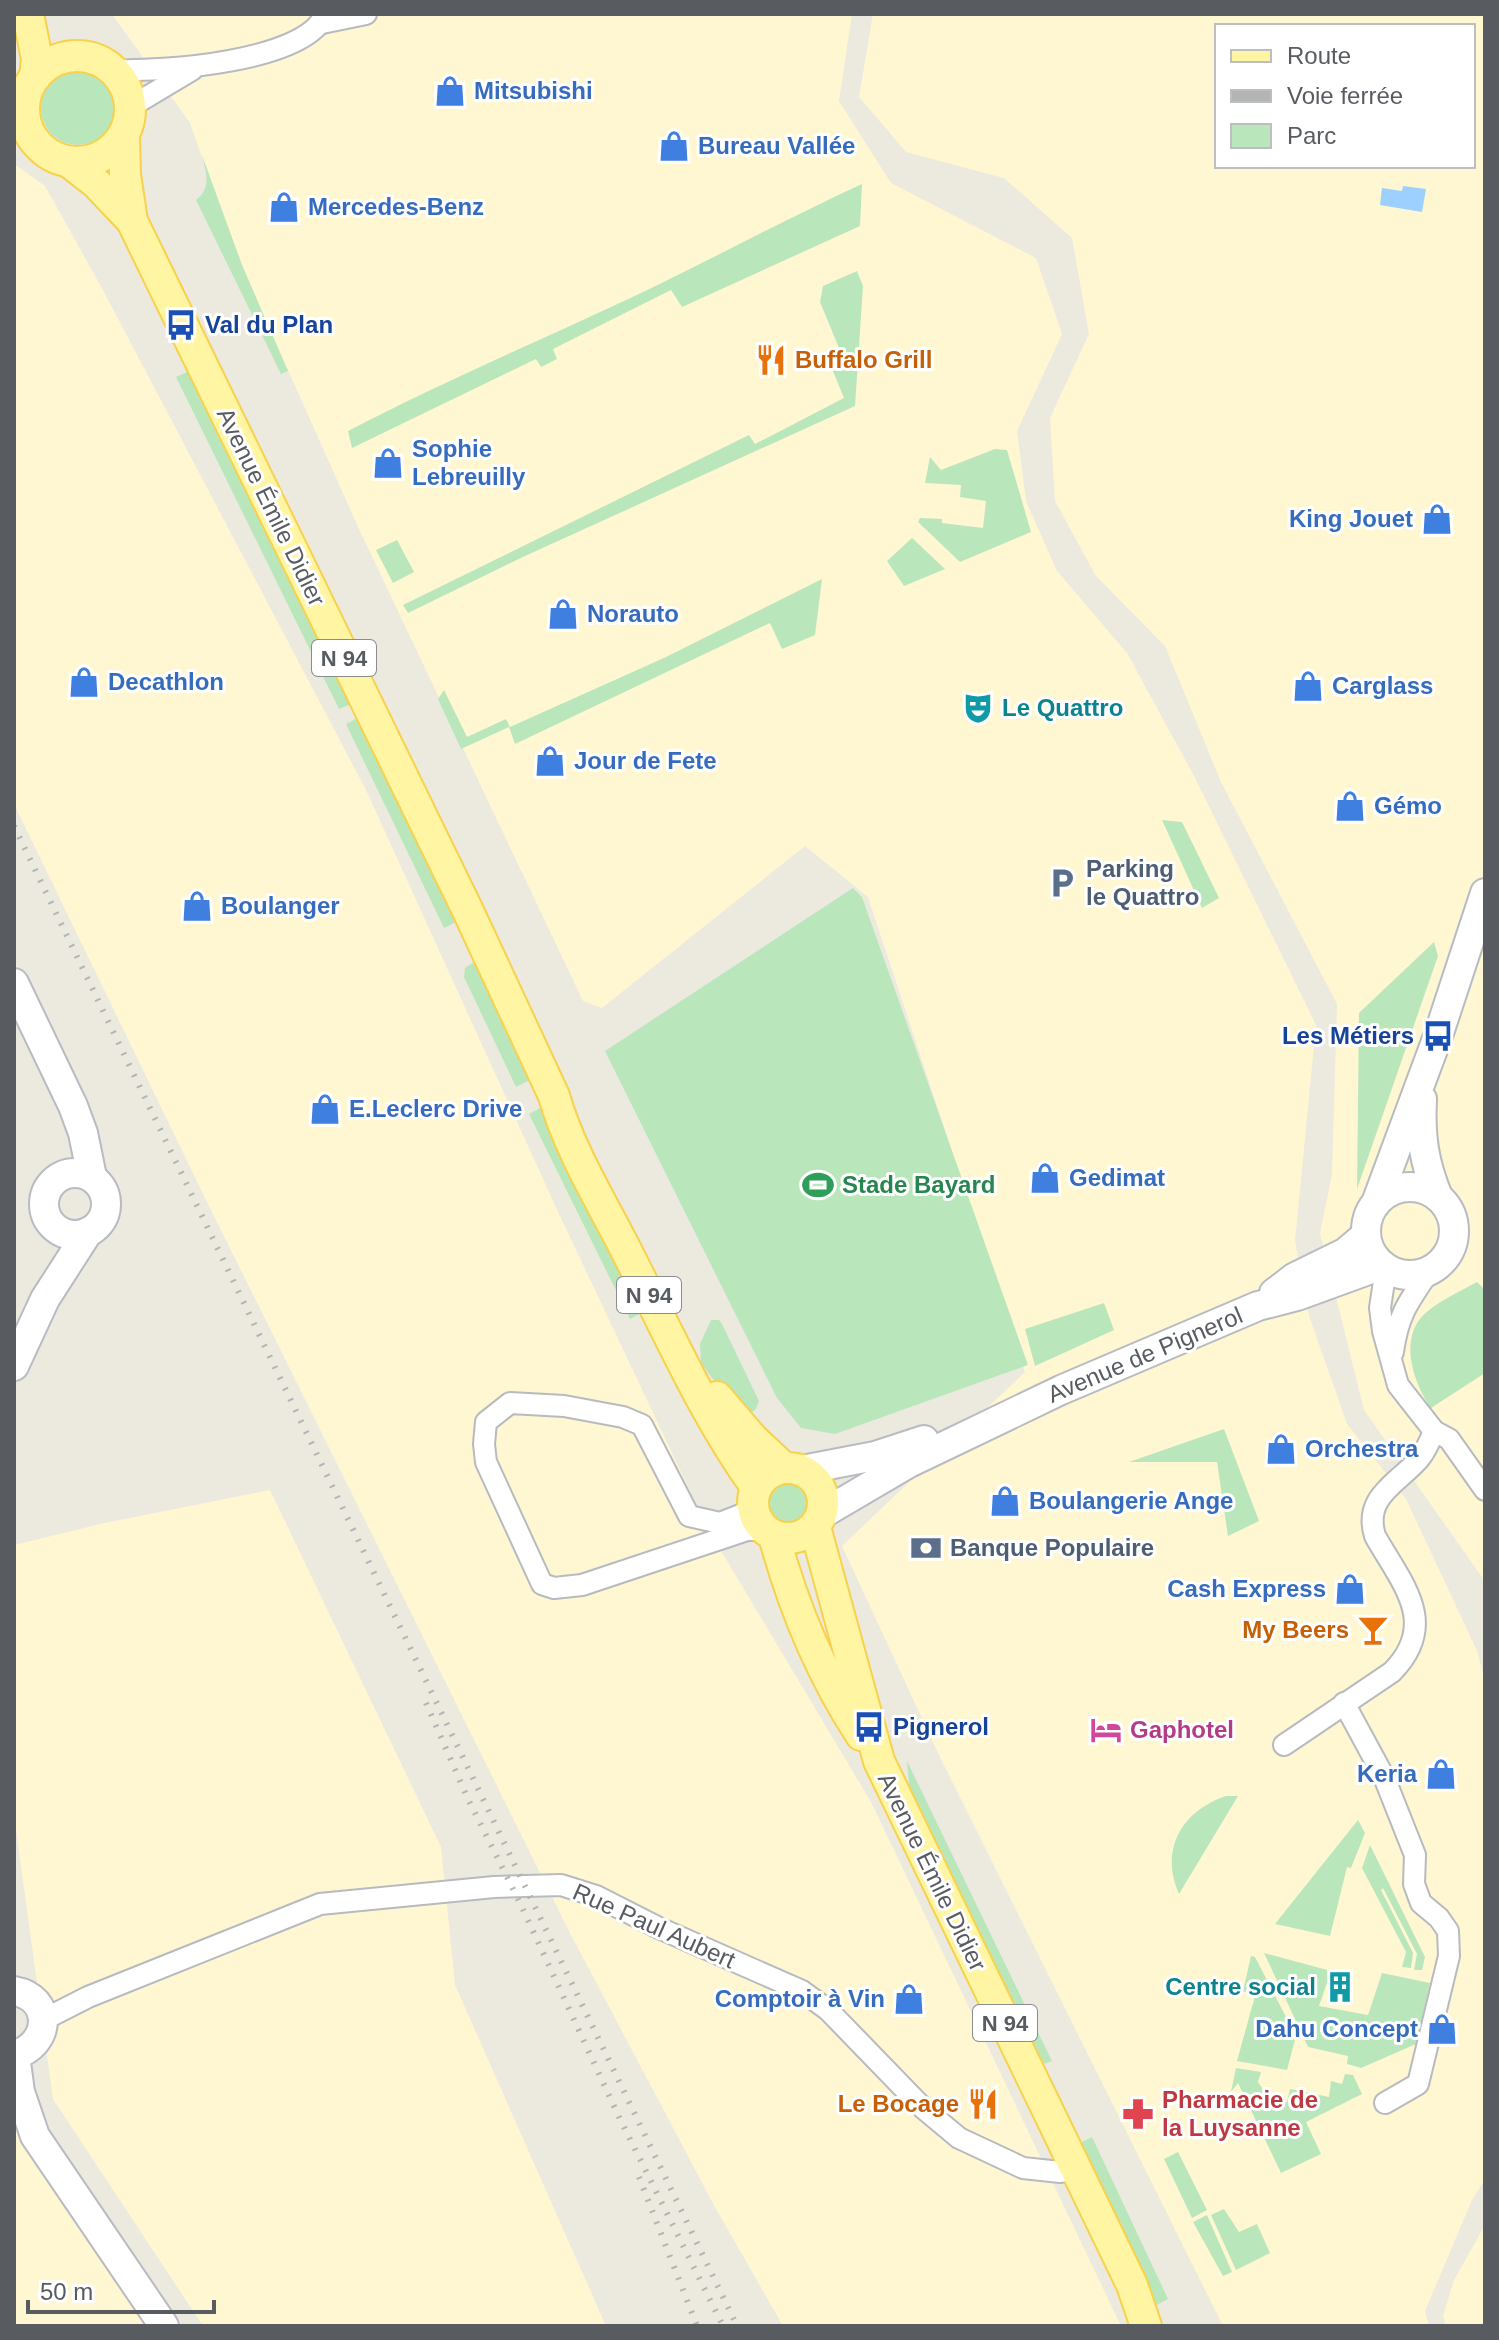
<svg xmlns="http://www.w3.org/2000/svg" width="1499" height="2340" viewBox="0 0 1499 2340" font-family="Helvetica,sans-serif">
<rect width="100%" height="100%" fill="#eceadf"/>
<g fill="#fff7d2" fill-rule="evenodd">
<path d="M112,14H852L839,101L891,183L1036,258L1062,334L1017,431L1026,501L1057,571L1127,653L1194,776L1316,1025L1295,1241L1309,1316L1347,1424L1406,1499L1477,1651L1485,1680V2179L1472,2200L1425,2311L1429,2326H1223L939,1755L842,1546L1025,1372L868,897L805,846L602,1008L583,1001L359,529L263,314L225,224L190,123Z"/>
<path d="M873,14H1485V1591L1482,1577L1364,1410L1320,1233L1332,1175L1337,1004L1221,782L1165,646L1096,576L1055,501L1050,418L1089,334L1072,238L1004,178L906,152L859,97ZM1217,26H1473V166H1217Z"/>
<path d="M14,164L45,186L104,292L366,790L559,1214L708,1529L871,1802L1121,2326H783L715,2207L570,1933L209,1206L14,804Z"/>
<path d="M270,1490L441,1847L455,1985L606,2326H203L53,2099L14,1815V1545L105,1523Z"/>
<path d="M14,2124L148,2326H14Z"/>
<path d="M1485,2225V2326H1446L1443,2316L1454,2280Z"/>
</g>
<g fill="#bae6bc">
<circle cx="78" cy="108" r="37"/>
<path d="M202,155L242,265L288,371L281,374L196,200C212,187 206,173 202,155Z"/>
<path d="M862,184L860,226L682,307L671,290L553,349L557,359L541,367L536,359L352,448L348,431C434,386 523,348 611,307C696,268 777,223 862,184Z"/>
<path d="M857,271L863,286L855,406L525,556L408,613L403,605L749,435L755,444L844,398L828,359L841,353L820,302L823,286Z"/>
<path d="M189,371L351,704L339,709L176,377Z"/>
<path d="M995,449L1007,450L1031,532L960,562L918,522L920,518L942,519V523L983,528L986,501L960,497L961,485L925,483L930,457L941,470Z"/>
<path d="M912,538L945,569L904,586L887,561Z"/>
<path d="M397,540L414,572L393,583L376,550Z"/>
<path d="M822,579L815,635L782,649L770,623L515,744L509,727L461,749L438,699L444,690L467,737L506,719L510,727L666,657Z"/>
<path d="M358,718L456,922L444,928L346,724Z"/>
<path d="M1162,820L1182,822L1219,898L1202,908Z"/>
<path d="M853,888L862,897L1028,1365L835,1434L801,1428L777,1398L605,1051Z"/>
<path d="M1434,942L1438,956L1357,1189L1359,1013Z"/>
<path d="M474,962L530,1080L516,1087L464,977L465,968Z"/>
<path d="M542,1107L643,1312L630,1319L529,1114Z"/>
<path d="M1477,1282L1485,1290V1373L1431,1408C1413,1382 1397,1335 1428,1311C1442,1299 1461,1291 1477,1282Z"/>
<path d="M1104,1303L1114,1330L1035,1366L1025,1329Z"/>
<path d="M711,1320H719L722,1324L759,1401L756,1409L750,1414L734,1407L701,1363L700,1344Z"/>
<path d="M1224,1429L1259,1521L1228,1536L1217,1462H1129Z"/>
<circle cx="789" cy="1503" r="21"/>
<path d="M907,1761L1052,2061L1044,2064L909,1785Z"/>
<path d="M1226,1796H1238L1179,1894C1159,1849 1182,1811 1226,1796Z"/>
<path d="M1358,1820L1365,1833L1351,1868L1347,1867L1330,1936L1275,1924Z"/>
<path d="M1370,1845L1425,1957L1422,1970H1414L1417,1954L1383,1888L1381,1890L1413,1953L1411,1968L1402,1967L1406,1952L1362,1868Z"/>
<path d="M1264,1953L1331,1971L1319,2006L1368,2015L1382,1973L1430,1983L1416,2044L1361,2068L1347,2064L1348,2056L1308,2047Z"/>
<path d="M1251,1956L1255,1957L1296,2036L1287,2070L1237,2061L1255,1996L1243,1991Z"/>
<path d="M1236,2068L1261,2072L1258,2082L1270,2099L1287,2102L1290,2089L1329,2097L1331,2081L1342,2084L1345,2074L1353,2075L1362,2094L1306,2122L1321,2154L1281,2173L1238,2083L1231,2092Z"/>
<path d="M1092,2137L1168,2299L1157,2305L1080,2143Z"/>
<path d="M1178,2152L1207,2210L1192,2218L1164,2159Z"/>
<path d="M1224,2209L1239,2232L1257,2224L1270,2253L1236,2270L1211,2215Z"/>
<path d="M1207,2215L1232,2272L1223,2276L1193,2222Z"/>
</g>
<path fill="#9dcfff" d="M1403,186L1426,189L1422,212L1380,205L1382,188L1402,191Z"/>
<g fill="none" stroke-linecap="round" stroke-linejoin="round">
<defs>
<g id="street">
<path d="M322,23L366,14"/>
<path d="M114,70C160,72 307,62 325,14"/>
<path d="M130,107L192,70"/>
<path d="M1386,1268L1380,1308L1383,1331L1398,1385L1434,1431L1449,1439L1485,1490"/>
<path d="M1393,1352C1398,1314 1409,1301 1430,1270"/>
<path d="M753,1510L720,1523L689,1516L642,1425L623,1417L564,1406L510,1403L486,1422L484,1444L486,1462L542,1584L554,1588L582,1585L747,1530H764"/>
<path d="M1344,1703L1384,1777L1415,1855L1414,1884L1421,1903L1439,1918L1448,1931L1449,1956L1418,2084L1385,2103"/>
<path d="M1284,1745L1392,1672C1440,1623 1402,1584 1375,1536C1363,1497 1397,1484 1419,1459C1426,1451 1430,1441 1434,1431"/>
<path d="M43,2020L88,1997L320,1904L494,1887L561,1885L596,1896L659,1928L802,1991L828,2010L923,2108L959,2138L1023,2168L1060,2172L1074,2169"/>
</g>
<g id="secondary">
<path d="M14,92L27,91"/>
<path d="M14,117L26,122"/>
<path d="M14,983L73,1106L83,1133L92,1177"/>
<path d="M1422,1099C1420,1137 1424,1162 1438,1197"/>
<circle cx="75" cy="1204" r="31"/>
<circle cx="1410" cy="1231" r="44"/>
<path d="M1376,1203L1438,1036L1485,893"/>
<path d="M1274,1293L1295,1277L1346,1252L1366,1235"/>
<path d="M14,1366L45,1299L88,1232"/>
<path d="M802,1470L875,1456L924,1440"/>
<path d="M822,1514L909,1463L1061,1390L1258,1306L1297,1296L1382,1265"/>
<path d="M14,1991C54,1998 51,2045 14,2055"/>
<path d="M15,2055L20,2092L35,2136L164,2326"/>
</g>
<g id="primary">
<path d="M28,14L37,59L35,77"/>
<circle cx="77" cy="109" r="53"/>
<path d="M124,134L125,175L132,221L468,911L554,1096C570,1152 603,1204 629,1256C669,1334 705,1416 756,1487"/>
<path d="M69,162L96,183L132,221"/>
<path d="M717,1397L753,1439L784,1468"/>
<circle cx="788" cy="1503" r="35"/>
<path d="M815,1527L879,1761L1132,2285L1146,2326"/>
<path d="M774,1536C793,1606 821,1674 861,1735"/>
</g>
</defs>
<use href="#street" stroke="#b7babf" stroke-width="24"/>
<use href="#secondary" stroke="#b8bbc2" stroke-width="32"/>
<use href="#primary" stroke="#f8d14d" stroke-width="34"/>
<use href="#street" stroke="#fff" stroke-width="20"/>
<use href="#secondary" stroke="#fff" stroke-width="28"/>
<use href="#primary" stroke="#fff5a2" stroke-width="30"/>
<g stroke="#b3b4b4" stroke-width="6" stroke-dasharray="2 10" stroke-linecap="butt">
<path d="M14,826L737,2326"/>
<path d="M426,1703L467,1797L520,1903L619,2117L723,2326"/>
<path d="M639,2177L697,2326"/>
</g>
</g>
<defs>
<symbol id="shop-bare" viewBox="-9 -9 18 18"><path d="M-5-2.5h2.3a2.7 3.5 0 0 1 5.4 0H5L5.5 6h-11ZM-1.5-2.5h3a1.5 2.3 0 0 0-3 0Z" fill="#3f7fe0" stroke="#fff" stroke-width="2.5" paint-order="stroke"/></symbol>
<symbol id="bus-bare" viewBox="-9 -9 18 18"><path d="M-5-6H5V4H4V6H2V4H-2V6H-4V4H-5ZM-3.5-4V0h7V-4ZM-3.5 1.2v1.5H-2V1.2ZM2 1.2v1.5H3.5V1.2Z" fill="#1a4fb4" stroke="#fff" stroke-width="2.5" paint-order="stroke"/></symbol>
<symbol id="restaurant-bare" viewBox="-9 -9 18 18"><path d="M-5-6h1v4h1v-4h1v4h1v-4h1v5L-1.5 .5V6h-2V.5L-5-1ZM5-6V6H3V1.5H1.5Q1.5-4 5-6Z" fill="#e8710a" stroke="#fff" stroke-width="2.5" paint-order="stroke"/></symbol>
<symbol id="theatre-bare" viewBox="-9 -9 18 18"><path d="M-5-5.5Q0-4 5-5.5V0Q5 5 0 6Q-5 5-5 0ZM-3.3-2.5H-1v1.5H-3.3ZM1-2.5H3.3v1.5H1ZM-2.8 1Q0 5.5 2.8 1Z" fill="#0f9aa8" stroke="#fff" stroke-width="2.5" paint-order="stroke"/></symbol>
<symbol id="parking-bare" viewBox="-9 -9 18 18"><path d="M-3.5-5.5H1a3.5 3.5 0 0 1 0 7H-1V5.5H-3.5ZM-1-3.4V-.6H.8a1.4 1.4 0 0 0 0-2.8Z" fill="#5c6f8a" stroke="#fff" stroke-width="2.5" paint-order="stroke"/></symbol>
<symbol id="stadium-bare" viewBox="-9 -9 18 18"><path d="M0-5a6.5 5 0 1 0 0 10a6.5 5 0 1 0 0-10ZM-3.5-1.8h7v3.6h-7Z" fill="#2e9e5b" stroke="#fff" stroke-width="2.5" paint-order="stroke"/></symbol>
<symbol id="bank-bare" viewBox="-9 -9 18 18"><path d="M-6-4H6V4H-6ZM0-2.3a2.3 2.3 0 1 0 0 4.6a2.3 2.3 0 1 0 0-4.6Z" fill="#5c6f8a" stroke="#fff" stroke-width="2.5" paint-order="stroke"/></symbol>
<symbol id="bar-bare" viewBox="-9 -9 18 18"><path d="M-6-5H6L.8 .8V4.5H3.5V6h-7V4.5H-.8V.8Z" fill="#e8710a" stroke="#fff" stroke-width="2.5" paint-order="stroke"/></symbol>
<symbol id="hotel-bare" viewBox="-9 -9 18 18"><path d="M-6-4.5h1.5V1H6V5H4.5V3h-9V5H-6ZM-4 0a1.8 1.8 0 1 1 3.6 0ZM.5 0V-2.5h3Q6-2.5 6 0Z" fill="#d1479c" stroke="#fff" stroke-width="2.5" paint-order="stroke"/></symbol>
<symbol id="building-bare" viewBox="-9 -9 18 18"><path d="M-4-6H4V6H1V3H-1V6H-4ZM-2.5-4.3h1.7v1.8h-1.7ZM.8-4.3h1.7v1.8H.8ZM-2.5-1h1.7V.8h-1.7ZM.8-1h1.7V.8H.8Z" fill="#0f9aa8" stroke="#fff" stroke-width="2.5" paint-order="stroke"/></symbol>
<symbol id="pharmacy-bare" viewBox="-9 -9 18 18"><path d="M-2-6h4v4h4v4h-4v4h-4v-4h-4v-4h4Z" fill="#e0444e" stroke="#fff" stroke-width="2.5" paint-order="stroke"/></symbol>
</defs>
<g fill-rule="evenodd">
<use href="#shop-bare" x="428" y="69" width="44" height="44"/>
<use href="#shop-bare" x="652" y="124" width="44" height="44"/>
<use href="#shop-bare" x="262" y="185" width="44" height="44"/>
<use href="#bus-bare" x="159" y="303" width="44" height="44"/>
<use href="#restaurant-bare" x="749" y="338" width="44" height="44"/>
<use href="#shop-bare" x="366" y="441" width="44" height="44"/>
<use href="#shop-bare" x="1415" y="497" width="44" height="44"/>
<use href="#shop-bare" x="541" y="592" width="44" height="44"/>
<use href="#shop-bare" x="62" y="660" width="44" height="44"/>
<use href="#shop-bare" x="1286" y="664" width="44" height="44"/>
<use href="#theatre-bare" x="956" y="686" width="44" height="44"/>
<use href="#shop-bare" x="528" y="739" width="44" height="44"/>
<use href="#shop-bare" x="1328" y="784" width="44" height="44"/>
<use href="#parking-bare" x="1040" y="861" width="44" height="44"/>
<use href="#shop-bare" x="175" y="884" width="44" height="44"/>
<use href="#bus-bare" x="1416" y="1014" width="44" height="44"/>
<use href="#shop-bare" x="303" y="1087" width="44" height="44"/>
<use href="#shop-bare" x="1023" y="1156" width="44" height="44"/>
<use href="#stadium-bare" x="796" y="1163" width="44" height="44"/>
<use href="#shop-bare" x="1259" y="1427" width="44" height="44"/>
<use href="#shop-bare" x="983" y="1479" width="44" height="44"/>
<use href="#bank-bare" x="904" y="1526" width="44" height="44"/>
<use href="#shop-bare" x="1328" y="1567" width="44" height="44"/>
<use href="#bar-bare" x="1351" y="1608" width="44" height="44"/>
<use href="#bus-bare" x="847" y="1705" width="44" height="44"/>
<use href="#hotel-bare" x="1084" y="1708" width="44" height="44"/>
<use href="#shop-bare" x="1419" y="1752" width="44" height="44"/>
<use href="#building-bare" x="1318" y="1965" width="44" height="44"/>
<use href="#shop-bare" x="887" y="1977" width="44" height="44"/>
<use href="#shop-bare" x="1420" y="2007" width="44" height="44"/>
<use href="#restaurant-bare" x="961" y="2082" width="44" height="44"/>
<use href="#pharmacy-bare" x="1116" y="2092" width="44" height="44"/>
</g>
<g text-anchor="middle" stroke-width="6" stroke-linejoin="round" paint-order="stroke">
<g fill="#fff" stroke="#8a8d90" stroke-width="2">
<rect x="312" y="640" width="64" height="36" rx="6"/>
<rect x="617" y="1277" width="64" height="36" rx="6"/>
<rect x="973" y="2005" width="64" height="36" rx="6"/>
</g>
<g font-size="22" font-weight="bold" fill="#585c61">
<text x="344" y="666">N 94</text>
<text x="649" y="1303">N 94</text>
<text x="1005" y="2031">N 94</text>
</g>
<g font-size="24" font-weight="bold" fill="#366cbe" stroke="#fff" text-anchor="start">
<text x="474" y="99">Mitsubishi</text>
<text x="698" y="154">Bureau Vallée</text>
<text x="308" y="215">Mercedes-Benz</text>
<text x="412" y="457">Sophie<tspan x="412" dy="28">Lebreuilly</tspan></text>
<text x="1413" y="527" text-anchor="end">King Jouet</text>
<text x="587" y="622">Norauto</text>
<text x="108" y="690">Decathlon</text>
<text x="1332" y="694">Carglass</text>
<text x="574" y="769">Jour de Fete</text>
<text x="1374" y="814">Gémo</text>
<text x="221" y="914">Boulanger</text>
<text x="349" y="1117">E.Leclerc Drive</text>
<text x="1069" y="1186">Gedimat</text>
<text x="1305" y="1457">Orchestra</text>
<text x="1029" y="1509">Boulangerie Ange</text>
<text x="1326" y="1597" text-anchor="end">Cash Express</text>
<text x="1417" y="1782" text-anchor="end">Keria</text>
<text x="885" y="2007" text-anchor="end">Comptoir à Vin</text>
<text x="1418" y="2037" text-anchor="end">Dahu Concept</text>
</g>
<g font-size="24" font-weight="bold" fill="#164399" stroke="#fff" text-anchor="start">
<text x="205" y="333">Val du Plan</text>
<text x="1414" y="1044" text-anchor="end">Les Métiers</text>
<text x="893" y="1735">Pignerol</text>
</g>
<g font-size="24" font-weight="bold" fill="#c56008" stroke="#fff" text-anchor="end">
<text x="795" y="368" text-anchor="start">Buffalo Grill</text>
<text x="1349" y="1638">My Beers</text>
<text x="959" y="2112">Le Bocage</text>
</g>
<g font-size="24" fill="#585c61" stroke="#fff">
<text transform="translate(271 507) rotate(64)" y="8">Avenue Émile Didier</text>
<text transform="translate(1145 1355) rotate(-23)" y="8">Avenue de Pignerol</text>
<text transform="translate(932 1872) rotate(64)" y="8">Avenue Émile Didier</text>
<text transform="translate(654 1926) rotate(24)" y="8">Rue Paul Aubert</text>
</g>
<g font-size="24" font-weight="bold" fill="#0d838f" stroke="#fff" text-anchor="start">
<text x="1002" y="716">Le Quattro</text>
<text x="1316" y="1995" text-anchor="end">Centre social</text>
</g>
<g font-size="24" font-weight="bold" fill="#4e5e75" stroke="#fff" text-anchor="start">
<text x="1086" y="877">Parking<tspan x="1086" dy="28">le Quattro</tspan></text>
<text x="950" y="1556">Banque Populaire</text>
</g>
<g font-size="24" font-weight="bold" fill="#27864d" stroke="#fff" text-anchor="start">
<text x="842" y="1193">Stade Bayard</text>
</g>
<g font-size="24" font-weight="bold" fill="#b23c85" stroke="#fff" text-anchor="start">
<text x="1130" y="1738">Gaphotel</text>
</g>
<g font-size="24" font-weight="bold" fill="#be3a42" stroke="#fff" text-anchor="start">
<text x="1162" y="2108">Pharmacie de<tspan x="1162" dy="28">la Luysanne</tspan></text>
</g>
</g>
<rect width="1499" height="2340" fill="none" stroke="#585c61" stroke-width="32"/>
<rect x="1215" y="24" width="260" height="144" fill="#ffffff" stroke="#bcbec0" stroke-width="2"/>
<rect x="1231" y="50" width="40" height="12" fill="#fff5a2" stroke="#bcbec0" stroke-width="2"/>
<text x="1287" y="64" font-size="24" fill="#585c61">Route</text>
<rect x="1231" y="90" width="40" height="12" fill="#b3b4b4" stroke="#bcbec0" stroke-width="2"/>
<text x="1287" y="104" font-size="24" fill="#585c61">Voie ferrée</text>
<rect x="1231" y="124" width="40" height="24" fill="#bae6bc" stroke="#bcbec0" stroke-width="2"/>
<text x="1287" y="144" font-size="24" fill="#585c61">Parc</text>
<path d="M28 2300v12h186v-12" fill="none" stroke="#585c61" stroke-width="4"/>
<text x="40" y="2300" font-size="24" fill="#585c61" stroke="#ffffff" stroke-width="6" paint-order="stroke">50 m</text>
</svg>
